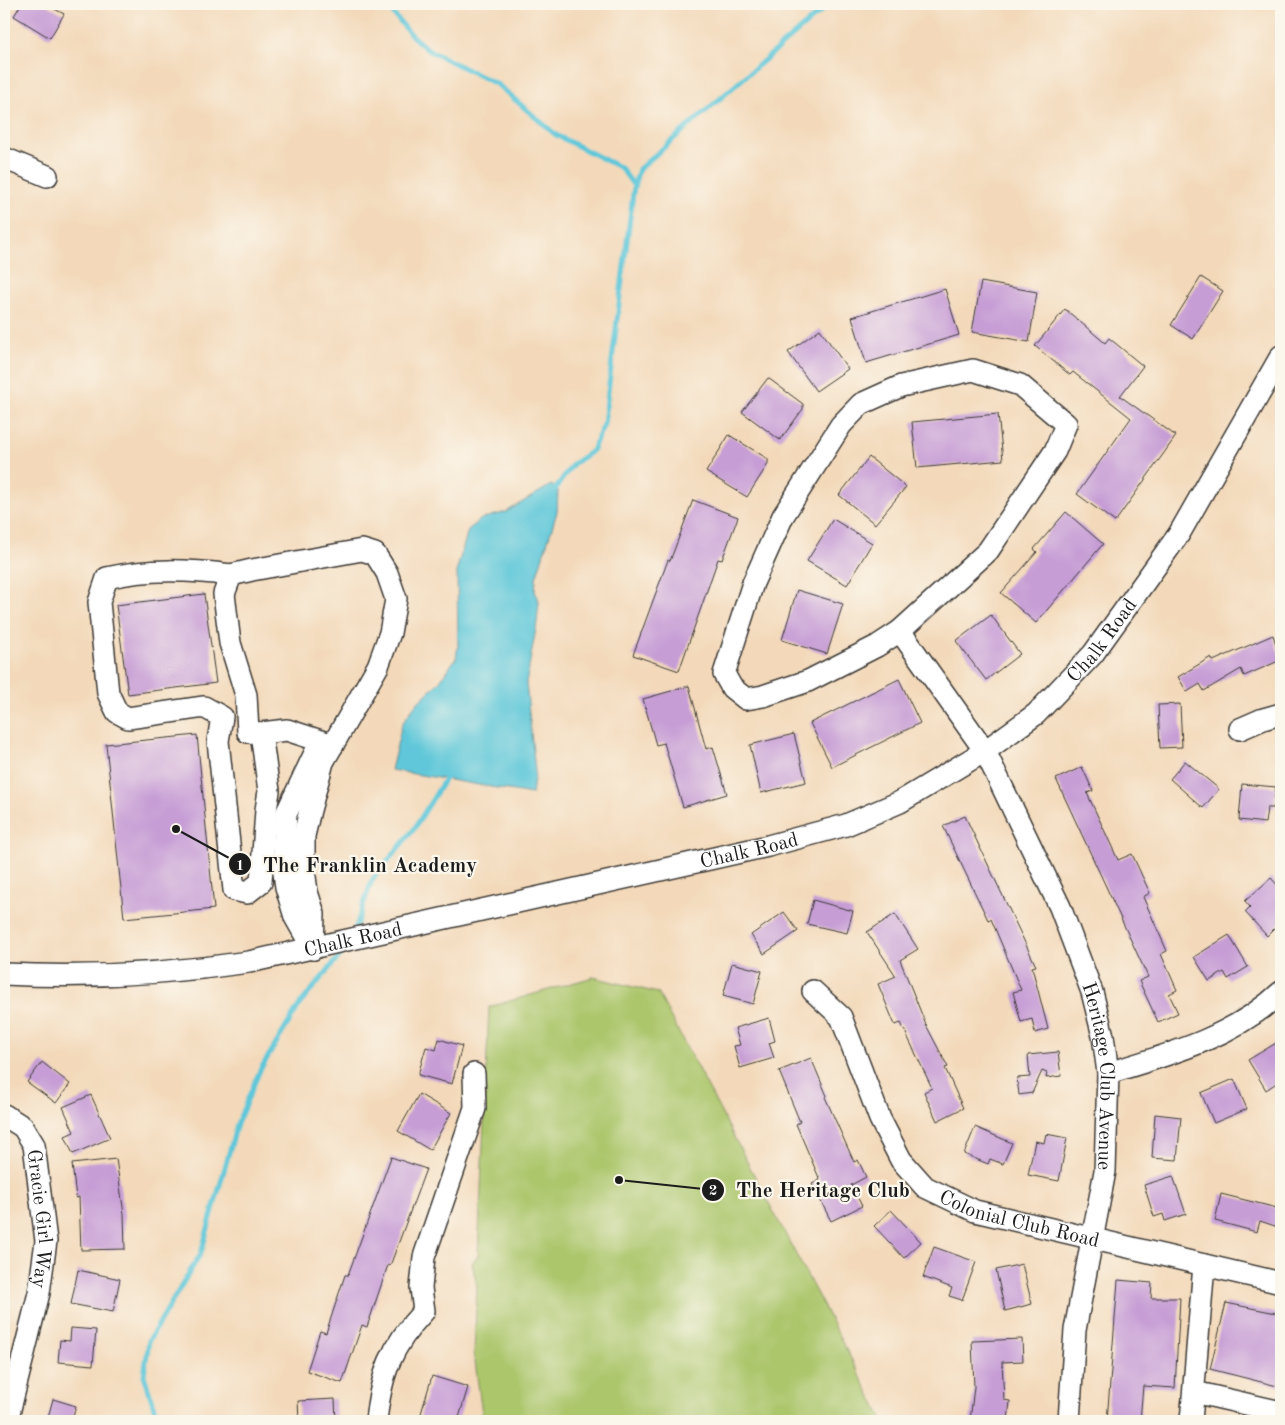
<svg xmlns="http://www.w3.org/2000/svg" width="1285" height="1425" viewBox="0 0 1285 1425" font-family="'Old Standard TT',serif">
<rect width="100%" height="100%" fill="#fbf7ec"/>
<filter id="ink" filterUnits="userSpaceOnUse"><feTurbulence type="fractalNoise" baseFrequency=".02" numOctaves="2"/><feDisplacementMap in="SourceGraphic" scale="10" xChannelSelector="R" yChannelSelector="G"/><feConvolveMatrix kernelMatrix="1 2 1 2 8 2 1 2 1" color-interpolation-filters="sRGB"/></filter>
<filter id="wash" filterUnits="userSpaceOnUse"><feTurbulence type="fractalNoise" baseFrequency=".0096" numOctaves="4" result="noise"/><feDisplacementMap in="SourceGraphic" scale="20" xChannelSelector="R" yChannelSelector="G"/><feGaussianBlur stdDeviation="1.12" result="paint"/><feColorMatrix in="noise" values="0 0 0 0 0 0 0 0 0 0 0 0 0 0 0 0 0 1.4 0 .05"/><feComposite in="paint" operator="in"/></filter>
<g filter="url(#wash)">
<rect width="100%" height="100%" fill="#f3d9ba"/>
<path fill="#acc66c" stroke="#647144" d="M593,977L658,993L884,1421H483L474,1354L477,1286L472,1263L478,1256L489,1007Z"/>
<path fill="#5ec7d9" stroke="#3d727a" d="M551,485L558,490L557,512L536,578L535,591L539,602L537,623L526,683L535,771L532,794L391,770L402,724L414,706L439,682L456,658L458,646L457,569L468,530L481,519L506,512Z"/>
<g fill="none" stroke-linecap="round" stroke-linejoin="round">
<g stroke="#5ec7d9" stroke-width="5">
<path d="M385,4L412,36L428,50L498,85L556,135L621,168L634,186"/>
<path d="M553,492L573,464L592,451L604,424L634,186L639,169L829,4"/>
<path d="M354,932L372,880L414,829L448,774"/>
<path d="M158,1421L144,1375L149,1340L201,1253L237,1124L260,1070L300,1004L347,947"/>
</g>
</g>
<g id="blocks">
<g fill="#c69dd5">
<path d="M21,4H45L64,14L50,38L14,16Z"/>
<path d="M1201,277L1223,291L1193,339L1171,325Z"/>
<path d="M981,282L1037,292L1029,342L972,332Z"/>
<path d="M945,289L959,335L866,363L852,317Z"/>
<path d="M1065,309L1105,343L1109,338L1143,366L1120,396L1176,436L1115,522L1077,494L1131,418L1073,372L1070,375L1035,346Z"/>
<path d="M820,329L848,369L816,391L788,352Z"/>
<path d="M768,378L803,404V409L780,440L742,412Z"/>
<path d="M998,414L1003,460L917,468L912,422Z"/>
<path d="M729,435L768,459V464L747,497L706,472Z"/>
<path d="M869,457L906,487L875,524L839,495Z"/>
<path d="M693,500L738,517L722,560L718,559L679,671L633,655L668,560L670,561Z"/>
<path d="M1066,512L1103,544L1036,623L1001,593L1037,552L1034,549Z"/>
<path d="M833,519L872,543L847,585L807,561Z"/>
<path d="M797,590L843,604L827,654L782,640Z"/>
<path d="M204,594L216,683L128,694L116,605Z"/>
<path d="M991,615L1020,654L986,680L956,641Z"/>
<path d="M1273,635L1281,660L1244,676L1241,669L1204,691L1200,684L1187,692L1178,677L1211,657L1213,661Z"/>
<path d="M899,679L920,723L832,767L810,723Z"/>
<path d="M689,686L706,749L713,747L727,794L683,807L664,743L656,745L643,699Z"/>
<path d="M1180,704L1182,747L1160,748L1158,705Z"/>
<path d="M794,734L806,782L761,793L750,745Z"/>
<path d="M197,735L214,909L124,918L106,744Z"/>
<path d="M1185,761L1219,789L1203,808L1170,779Z"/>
<path d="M1082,767L1093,791L1087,793L1118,860L1132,854L1150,893L1143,897L1167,951L1161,954L1177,990L1169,994L1178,1013L1158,1022L1139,981L1148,977L1056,779Z"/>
<path d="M1242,784L1276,787L1274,808H1267L1265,823L1239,820Z"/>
<path d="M965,816L1036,966L1032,967L1048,1029L1035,1033L1032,1019L1021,1022L1013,992L1021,990L991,919L988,920L943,826Z"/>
<path d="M1271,878L1281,889V922L1267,936L1245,912L1250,907L1245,901Z"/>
<path d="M813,900L853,911L847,933L807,924Z"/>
<path d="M784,912L798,931L764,954L751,935Z"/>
<path d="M895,914L918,949L900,960L926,1025L948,1067L945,1068L963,1108L937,1121L924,1092L932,1088L901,1023L895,1025L878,984L896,976L867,932Z"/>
<path d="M1229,935L1248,967L1228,979L1224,972L1209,981L1194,957Z"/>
<path d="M732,963L762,971L753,1004L723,996Z"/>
<path d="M769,1018L775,1041L769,1043L774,1058L740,1068L734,1046L740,1045L735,1028Z"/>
<path d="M439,1039L462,1046L452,1084L418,1075L426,1047L436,1050Z"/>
<path d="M1281,1040V1080L1266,1090L1248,1060Z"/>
<path d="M1058,1052L1061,1076L1046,1078L1047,1073L1042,1071L1032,1093L1019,1095L1017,1078L1030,1077L1028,1055Z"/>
<path d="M811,1058L827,1096L825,1097L854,1162L858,1160L866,1177L851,1185L862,1206L831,1221L812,1184L820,1180L796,1124L800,1122L779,1071Z"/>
<path d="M42,1062L70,1084L56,1103L27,1082Z"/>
<path d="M1234,1079L1247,1109L1214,1123L1201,1093Z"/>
<path d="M419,1094L451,1113L430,1150L398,1131Z"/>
<path d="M91,1095L110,1138L73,1154L65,1136L74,1132L63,1107Z"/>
<path d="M1155,1114L1181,1117L1177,1160L1152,1158Z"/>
<path d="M975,1127L1012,1143L1003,1164L990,1159L988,1164L964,1154Z"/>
<path d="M1046,1134L1067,1138L1059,1181L1028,1175L1035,1141L1044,1143Z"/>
<path d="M391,1157L426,1169L390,1266L388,1265L367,1327L362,1325L342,1383L307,1371L320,1331L326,1333L345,1275H348Z"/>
<path d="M116,1159L124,1214L125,1249L81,1250L79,1197L76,1198L72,1164Z"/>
<path d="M1173,1176L1186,1214L1165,1221L1163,1214L1154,1217L1144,1185Z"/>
<path d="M1221,1194L1281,1209V1228L1260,1221L1257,1232L1215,1221Z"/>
<path d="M891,1210L921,1242L904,1258L874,1226Z"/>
<path d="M934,1247L976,1262L962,1300L949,1296L952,1288L923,1277Z"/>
<path d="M1022,1264L1032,1304L1005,1311L996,1270Z"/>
<path d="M78,1270L120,1279L113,1312L71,1304Z"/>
<path d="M1118,1280L1152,1283L1151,1298H1180L1175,1388L1143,1386L1140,1421H1107Z"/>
<path d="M1226,1303L1281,1314V1387L1210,1369Z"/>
<path d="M71,1328L96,1330L93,1365L58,1362L60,1340L70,1341Z"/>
<path d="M1022,1339L1023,1361L1002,1362L1004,1400L1010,1401L1008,1421H970L974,1387L972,1341Z"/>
<path d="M432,1376L468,1387L458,1421H435L420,1417Z"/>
<path d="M53,1399L76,1406L72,1421H47Z"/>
<path d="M335,1399L336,1421H299L298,1401Z"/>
</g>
</g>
</g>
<g filter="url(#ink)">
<use href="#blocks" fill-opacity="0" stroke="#3c3834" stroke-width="1"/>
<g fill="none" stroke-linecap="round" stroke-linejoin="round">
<defs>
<g id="minor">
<path d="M4,158L47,176"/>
<path d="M973,370L1020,385L1066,424L1055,451L988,551L900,631L877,646L808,681L763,696L746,699L732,688L724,674L753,583L783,516L841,425L861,404L901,386Z"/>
<path d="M231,575C190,570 148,568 107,578L99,602L108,693L117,712L128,718L204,707L222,717L218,741L234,890L247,893L261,882L266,810L269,791L261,733"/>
<path id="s1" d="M900,631L985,751L1060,907L1092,992L1103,1036L1108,1073L1105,1171L1075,1330L1069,1421"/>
<path d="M1240,729L1263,719L1281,714"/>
<path d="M248,732L246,695L230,643L224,594L231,575L252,570L362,550L375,554L387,573L396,599L390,633L378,666L323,762L310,810L304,836V869L307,892L314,914L313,949"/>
<path d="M248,732L261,733L287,730L333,745"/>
<path d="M313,949L295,917L286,887L283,866L286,814L315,753"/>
<path id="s2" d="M4,974C86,978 168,974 249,962L768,846L846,825L900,802L985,751L1036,714L1093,654L1179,534L1281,356"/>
<path id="s3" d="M813,991L841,1017L880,1119L901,1160L925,1187L975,1211L1281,1283"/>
<path d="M1108,1073C1168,1055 1234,1037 1281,992"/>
<path id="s4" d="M4,1115L23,1127L34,1145L46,1241L39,1293L7,1421"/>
<path d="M1194,1392L1281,1412"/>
<path d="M376,1421C381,1374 391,1346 424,1311L421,1288L424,1257L475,1108L474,1074"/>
<path d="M1191,1421L1204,1265"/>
</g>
</defs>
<use href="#minor" stroke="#3c3834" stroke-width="24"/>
<use href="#minor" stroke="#fff" stroke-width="21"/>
</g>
</g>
<g text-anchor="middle" stroke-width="4.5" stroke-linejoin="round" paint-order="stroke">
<g font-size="20" fill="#1c1c1c" stroke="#fbf7ec">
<text dy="7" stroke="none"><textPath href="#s2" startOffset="1178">Chalk Road</textPath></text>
<text dy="7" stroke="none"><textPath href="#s2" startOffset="758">Chalk Road</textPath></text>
<text dy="7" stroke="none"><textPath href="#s2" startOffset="352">Chalk Road</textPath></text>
<text dy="7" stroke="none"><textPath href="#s1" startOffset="496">Heritage Club Avenue</textPath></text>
<text dy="7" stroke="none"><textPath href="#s3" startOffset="330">Colonial Club Road</textPath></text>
<text dy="7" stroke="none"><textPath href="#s4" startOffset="118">Gracie Girl Way</textPath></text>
</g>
</g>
<path fill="none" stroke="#1c1c1c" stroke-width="2" d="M176 829L240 864M619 1180L713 1190"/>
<g fill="#1c1c1c" stroke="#fbf7ec" stroke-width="2">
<circle cx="176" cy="829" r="5"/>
<circle cx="619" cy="1180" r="5"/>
<circle cx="240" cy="864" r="12"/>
<circle cx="713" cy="1190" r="12"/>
</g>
<g font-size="15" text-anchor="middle" font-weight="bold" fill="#fff">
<text x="240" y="870">1</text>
<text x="713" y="1195">2</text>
</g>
<g font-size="21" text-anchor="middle" font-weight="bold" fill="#1c1c1c" stroke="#fbf7ec" stroke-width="4.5" stroke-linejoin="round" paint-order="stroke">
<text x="370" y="872">The Franklin Academy</text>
<text x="823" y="1197">The Heritage Club</text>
</g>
<rect width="1285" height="1425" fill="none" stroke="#fbf7ec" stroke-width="20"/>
</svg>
